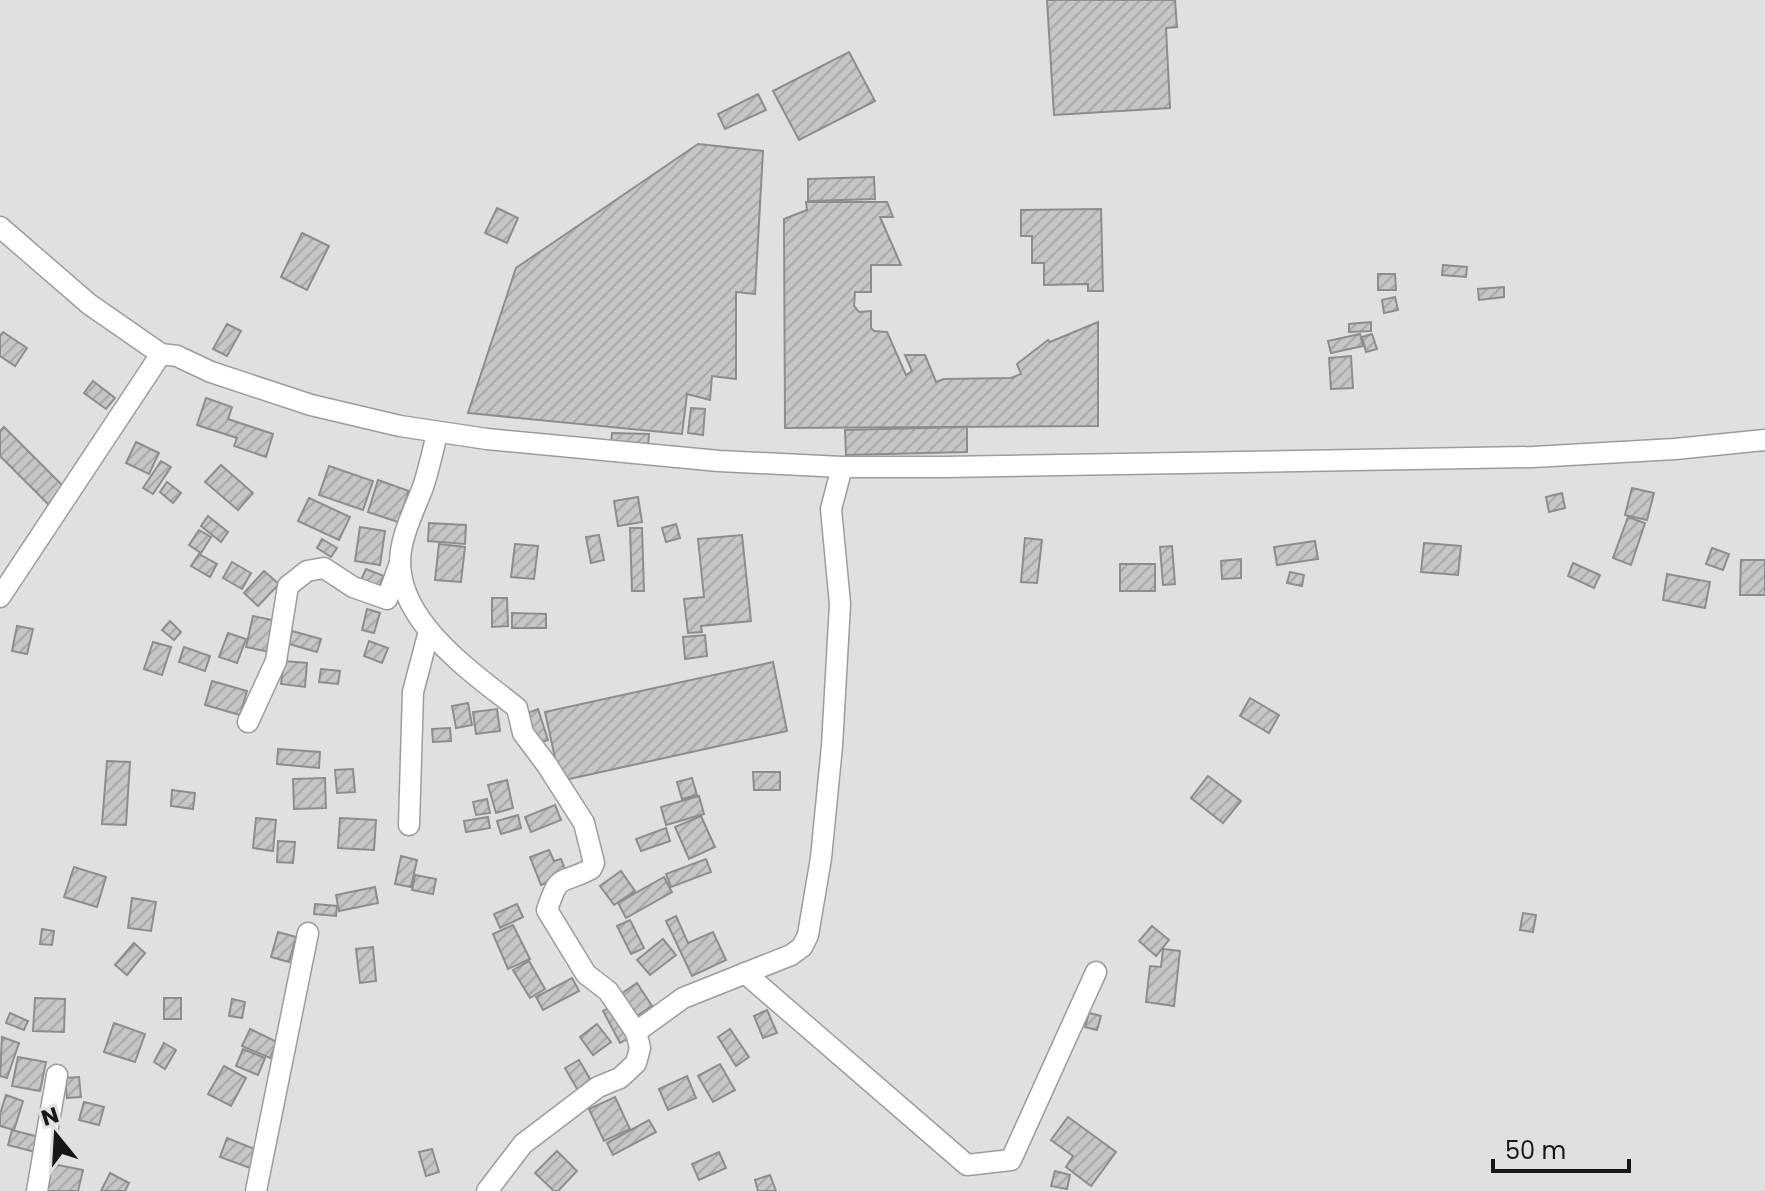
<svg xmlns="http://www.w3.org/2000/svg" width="1765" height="1191" viewBox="0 0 1765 1191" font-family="Poppins,sans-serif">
<defs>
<pattern id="building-hatch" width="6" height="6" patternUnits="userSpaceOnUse" patternTransform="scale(2)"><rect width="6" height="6" fill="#c5c6c7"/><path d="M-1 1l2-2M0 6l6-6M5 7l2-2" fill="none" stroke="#a8a9aa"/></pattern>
</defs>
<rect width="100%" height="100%" fill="#dfe0e2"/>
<g fill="url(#building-hatch)" stroke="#8c8d8f" stroke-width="2">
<path d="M1047,0H1175L1177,27L1166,28L1170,108L1054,115Z"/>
<path d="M849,52L875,101L799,140L773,91Z"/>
<path d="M758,94L766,110L725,129L718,114Z"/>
<path d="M698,144L763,151L755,294L736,292V379L712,376L710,400L687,394L682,434L468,413L516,268Z"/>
<path d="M874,177L875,199L808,201V179Z"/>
<path d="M806,202H887L893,217H880L901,265H871V292H855L854,306L859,312L871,311V328L874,331L887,332L906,375L912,371L905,355H925L936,382L944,379L1011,378L1021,374L1017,364L1048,340L1050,342L1098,322V426L785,428L784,219L807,210Z"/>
<path d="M497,208L518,218L507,243L485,233Z"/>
<path d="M1101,209L1103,291H1088V284L1044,285V263H1032V236H1021V210Z"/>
<path d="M302,233L329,246L307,290L281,277Z"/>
<path d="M1443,265L1467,267L1466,277L1442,275Z"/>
<path d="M1378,274H1395L1396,290H1378Z"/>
<path d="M1504,287V297L1479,300L1478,289Z"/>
<path d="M1395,297L1398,310L1384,313L1382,300Z"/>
<path d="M1371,322V331L1349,332V324Z"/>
<path d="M227,324L241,331L227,356L213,349Z"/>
<path d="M3,332L27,348L15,366L0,356V336Z"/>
<path d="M1360,334L1363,346L1331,353L1328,341Z"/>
<path d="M1372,334L1377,349L1366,352L1362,337Z"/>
<path d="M1351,356L1353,388L1331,389L1329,358Z"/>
<path d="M93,381L115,398L106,409L84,393Z"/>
<path d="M206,398L232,407L228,419L273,434L266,457L234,446L237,438L197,425Z"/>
<path d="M691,408L705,409L703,435L688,433Z"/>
<path d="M4,427L66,489L49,505L0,456V431Z"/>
<path d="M967,427V452L846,455L845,430Z"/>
<path d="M612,433L649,434L648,446L611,445Z"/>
<path d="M136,442L159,453L149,474L126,463Z"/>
<path d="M161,461L171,467L153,494L143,488Z"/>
<path d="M221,465L253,493L238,510L205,482Z"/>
<path d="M329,466L373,481L363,510L319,495Z"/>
<path d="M378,480L409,491L398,522L368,512Z"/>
<path d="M167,482L181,493L173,503L160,492Z"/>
<path d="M1632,488L1654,493L1647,520L1625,515Z"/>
<path d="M1562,493L1565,508L1549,512L1546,497Z"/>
<path d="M638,497L642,522L618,526L614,501Z"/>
<path d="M309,498L350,517L339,540L298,521Z"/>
<path d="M208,516L228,532L221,542L201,526Z"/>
<path d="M1628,517L1645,523L1631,565L1613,558Z"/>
<path d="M429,523L466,525L465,544L428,541Z"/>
<path d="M676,524L680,538L666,542L662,528Z"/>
<path d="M360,527L385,531L380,565L355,561Z"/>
<path d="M630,528H642L644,591H632Z"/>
<path d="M199,530L211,537L201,553L189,545Z"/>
<path d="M599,535L604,560L591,563L586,537Z"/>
<path d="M742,535L751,621L701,626L702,632L688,633L684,599L704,597L698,539Z"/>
<path d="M1025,538L1042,540L1037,583L1021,582Z"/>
<path d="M322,539L337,548L331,557L317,548Z"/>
<path d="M1315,541L1318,559L1277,565L1274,547Z"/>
<path d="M1424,543L1461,546L1458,575L1421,572Z"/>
<path d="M439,544L465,547L461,582L435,580Z"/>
<path d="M515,544L538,546L534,579L511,577Z"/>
<path d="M1172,546L1175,584L1163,585L1160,547Z"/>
<path d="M1712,548L1729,554L1723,570L1706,564Z"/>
<path d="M199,554L217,564L210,577L191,566Z"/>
<path d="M1241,559V578L1222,579L1221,561Z"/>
<path d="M1741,560H1765V595H1740Z"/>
<path d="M232,562L251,573L242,589L223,578Z"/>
<path d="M1573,563L1600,575L1594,588L1568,576Z"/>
<rect x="1120" y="564" width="35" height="27"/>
<path d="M366,569L384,576L379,587L361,580Z"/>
<path d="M264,571L279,584L258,606L244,593Z"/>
<path d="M1290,572L1304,575L1302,586L1287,583Z"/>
<path d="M1667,574L1710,582L1705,608L1663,600Z"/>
<path d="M492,598H507L508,626L492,627Z"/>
<path d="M367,609L380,613L374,633L362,630Z"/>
<path d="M512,613L546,614V628H512Z"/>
<path d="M253,616L277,621L270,652L246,647Z"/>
<path d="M170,621L181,632L174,640L162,630Z"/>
<path d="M17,626L33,629L27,654L12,651Z"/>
<path d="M292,631L321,639L317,652L289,644Z"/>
<path d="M228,633L246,639L237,663L219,657Z"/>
<path d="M705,635L707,656L685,659L683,637Z"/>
<path d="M369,641L388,648L382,663L364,656Z"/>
<path d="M153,642L171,647L162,675L144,669Z"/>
<path d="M184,647L210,656L205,671L179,662Z"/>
<path d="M284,661L307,663L305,687L281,684Z"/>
<path d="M773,662L787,731L560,781L545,712Z"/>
<path d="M321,669L340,671L338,684L319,682Z"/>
<path d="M212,681L247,691L240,715L205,705Z"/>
<path d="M1250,698L1279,715L1269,733L1240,716Z"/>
<path d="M468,703L472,725L456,728L452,706Z"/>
<path d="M497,709L500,731L476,734L473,712Z"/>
<path d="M538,709L548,740L535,744L525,714Z"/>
<path d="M450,728L451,741L433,742L432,729Z"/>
<path d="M278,749L320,752L319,768L277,764Z"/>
<path d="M107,761L130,762L126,825L102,824Z"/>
<path d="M353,769L355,792L337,793L335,770Z"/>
<path d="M753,772H780V790H754Z"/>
<path d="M1208,776L1241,801L1223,823L1191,798Z"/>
<path d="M325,778L326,808L294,809L293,779Z"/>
<path d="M692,778L697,795L682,799L677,782Z"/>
<path d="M507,780L513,808L496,813L488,785Z"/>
<path d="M172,790L195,793L193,809L171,806Z"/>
<path d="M699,796L704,814L666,825L661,807Z"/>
<path d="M487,799L490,813L476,815L473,802Z"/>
<path d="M555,805L561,820L531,832L525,817Z"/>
<path d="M518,815L521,828L501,834L497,821Z"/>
<path d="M701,816L715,847L689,859L675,827Z"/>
<path d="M488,817L490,828L466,832L464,821Z"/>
<path d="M256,818L276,820L273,851L253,848Z"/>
<path d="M340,818L376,820L374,850L338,848Z"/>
<path d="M666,828L670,841L641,851L636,839Z"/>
<path d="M278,841L295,842L293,863L277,862Z"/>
<path d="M549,850L554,861L561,859L567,875L541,885L530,857Z"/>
<path d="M401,856L417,860L411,887L395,884Z"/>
<path d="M706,859L711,872L671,887L666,874Z"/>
<path d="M74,867L106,877L97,907L64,897Z"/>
<path d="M621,871L635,891L614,905L600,886Z"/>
<path d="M415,875L436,879L433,894L412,890Z"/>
<path d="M664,877L672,892L626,918L618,903Z"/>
<path d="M375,887L378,903L339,911L336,895Z"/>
<path d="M132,898L156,902L151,931L128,928Z"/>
<path d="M315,904L337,906L336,916L314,914Z"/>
<path d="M517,904L523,917L500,928L494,914Z"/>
<path d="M1523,913L1536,915L1533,932L1520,930Z"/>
<path d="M676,916L688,943L713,932L726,960L692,976L666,921Z"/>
<path d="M630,920L644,948L631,954L617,926Z"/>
<path d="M513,925L530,959L508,969L493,934Z"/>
<path d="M1152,926L1169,940L1156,956L1139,941Z"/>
<path d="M42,929L54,931L52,945L40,944Z"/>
<path d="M278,932L296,937L289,962L271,957Z"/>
<path d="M663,939L676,955L650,975L637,960Z"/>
<path d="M134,943L145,953L127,975L115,965Z"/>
<path d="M373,947L376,981L360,983L356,949Z"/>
<path d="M1163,949L1180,951L1174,1006L1146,1002L1150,966L1161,967Z"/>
<path d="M529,961L545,989L530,998L513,970Z"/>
<path d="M572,978L579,991L543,1010L536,997Z"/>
<path d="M637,983L652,1006L634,1018L618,996Z"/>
<path d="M35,998L65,999L64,1032L33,1031Z"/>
<rect x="164" y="998" width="17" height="21"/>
<path d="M232,999L245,1002L242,1018L229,1016Z"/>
<path d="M616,1004L633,1036L620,1043L603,1011Z"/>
<path d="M767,1010L777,1033L763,1038L754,1016Z"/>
<path d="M10,1013L28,1021L24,1030L6,1023Z"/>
<path d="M1089,1013L1101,1016L1097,1030L1085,1027Z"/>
<path d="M114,1023L145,1034L135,1062L104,1052Z"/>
<path d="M597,1024L611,1042L593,1055L580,1037Z"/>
<path d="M250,1029L277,1042L270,1058L242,1046Z"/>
<path d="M730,1029L749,1057L736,1066L718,1037Z"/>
<path d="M2,1037L19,1043L7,1078L0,1076Z"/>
<path d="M164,1043L176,1050L165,1069L154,1062Z"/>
<path d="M243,1049L265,1058L258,1075L236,1066Z"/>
<path d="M18,1057L46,1062L40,1091L12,1086Z"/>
<path d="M579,1060L594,1086L580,1094L565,1068Z"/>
<path d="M720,1064L735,1090L713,1102L698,1076Z"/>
<path d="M224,1066L246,1078L231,1106L208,1094Z"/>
<path d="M687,1076L696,1098L668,1110L659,1089Z"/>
<path d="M79,1077L81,1097L67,1098L65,1078Z"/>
<path d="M6,1095L23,1101L14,1130L0,1126V1114Z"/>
<path d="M615,1097L630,1129L604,1141L589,1109Z"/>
<path d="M84,1102L104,1107L99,1125L79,1120Z"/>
<path d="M1068,1117L1116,1152L1091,1186L1066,1167L1073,1156L1051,1140Z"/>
<path d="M649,1120L656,1132L613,1155L607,1143Z"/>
<path d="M12,1130L39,1137L35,1152L8,1145Z"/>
<path d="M227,1138L257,1150L250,1168L220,1157Z"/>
<path d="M432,1149L439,1172L426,1176L419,1152Z"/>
<path d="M557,1151L577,1171L558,1191H554L535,1173Z"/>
<path d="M719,1152L726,1168L699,1180L692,1164Z"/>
<path d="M48,1163L83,1170L78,1191H42Z"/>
<path d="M1055,1171L1070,1175L1067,1189L1051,1186Z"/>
<path d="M110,1173L129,1183L125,1191H101Z"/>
<path d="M770,1175L776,1191H758L755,1180Z"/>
</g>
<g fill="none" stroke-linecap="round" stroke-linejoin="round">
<defs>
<g id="minor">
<path d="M0,227L89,304L161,354L177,356L211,372L311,405L400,426L487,439L719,461L842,467H944L1533,457L1675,449L1765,440"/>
<path d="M437,433C433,451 429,469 423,487C416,506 406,525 402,545C386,615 471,671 517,708L523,733L547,765L584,823L594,863L591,869C559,886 560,871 547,910L586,974L608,991L636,1032"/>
<path d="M0,597L161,354"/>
<path d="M248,722L276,661L288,586L307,571L324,568L353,587L387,599L400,563"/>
<path d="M409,825L413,692L429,631"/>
<path d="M745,973L967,1165L1011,1160L1096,972"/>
<path d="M37,1191L57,1075"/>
<path d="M256,1191L308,933"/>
<path d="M487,1191L523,1144L598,1087L620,1078L636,1063L640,1048L636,1032L683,998L791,955L802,947L808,935L821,858L832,746L840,604L831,509L842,467"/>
</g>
</defs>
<use href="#minor" stroke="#9c9c9e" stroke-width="23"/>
<use href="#minor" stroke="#fff" stroke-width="20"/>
</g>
<g transform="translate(56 1135) rotate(342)" stroke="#dfe0e2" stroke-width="6" paint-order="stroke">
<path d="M0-6L14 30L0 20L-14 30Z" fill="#171718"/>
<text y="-12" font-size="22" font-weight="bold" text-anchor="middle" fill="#171718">N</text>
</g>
<path d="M1493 1159v12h136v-12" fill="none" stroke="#171718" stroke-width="4"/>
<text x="1505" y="1159" font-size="24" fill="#171718" stroke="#dfe0e2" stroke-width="6" paint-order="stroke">50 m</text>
</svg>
